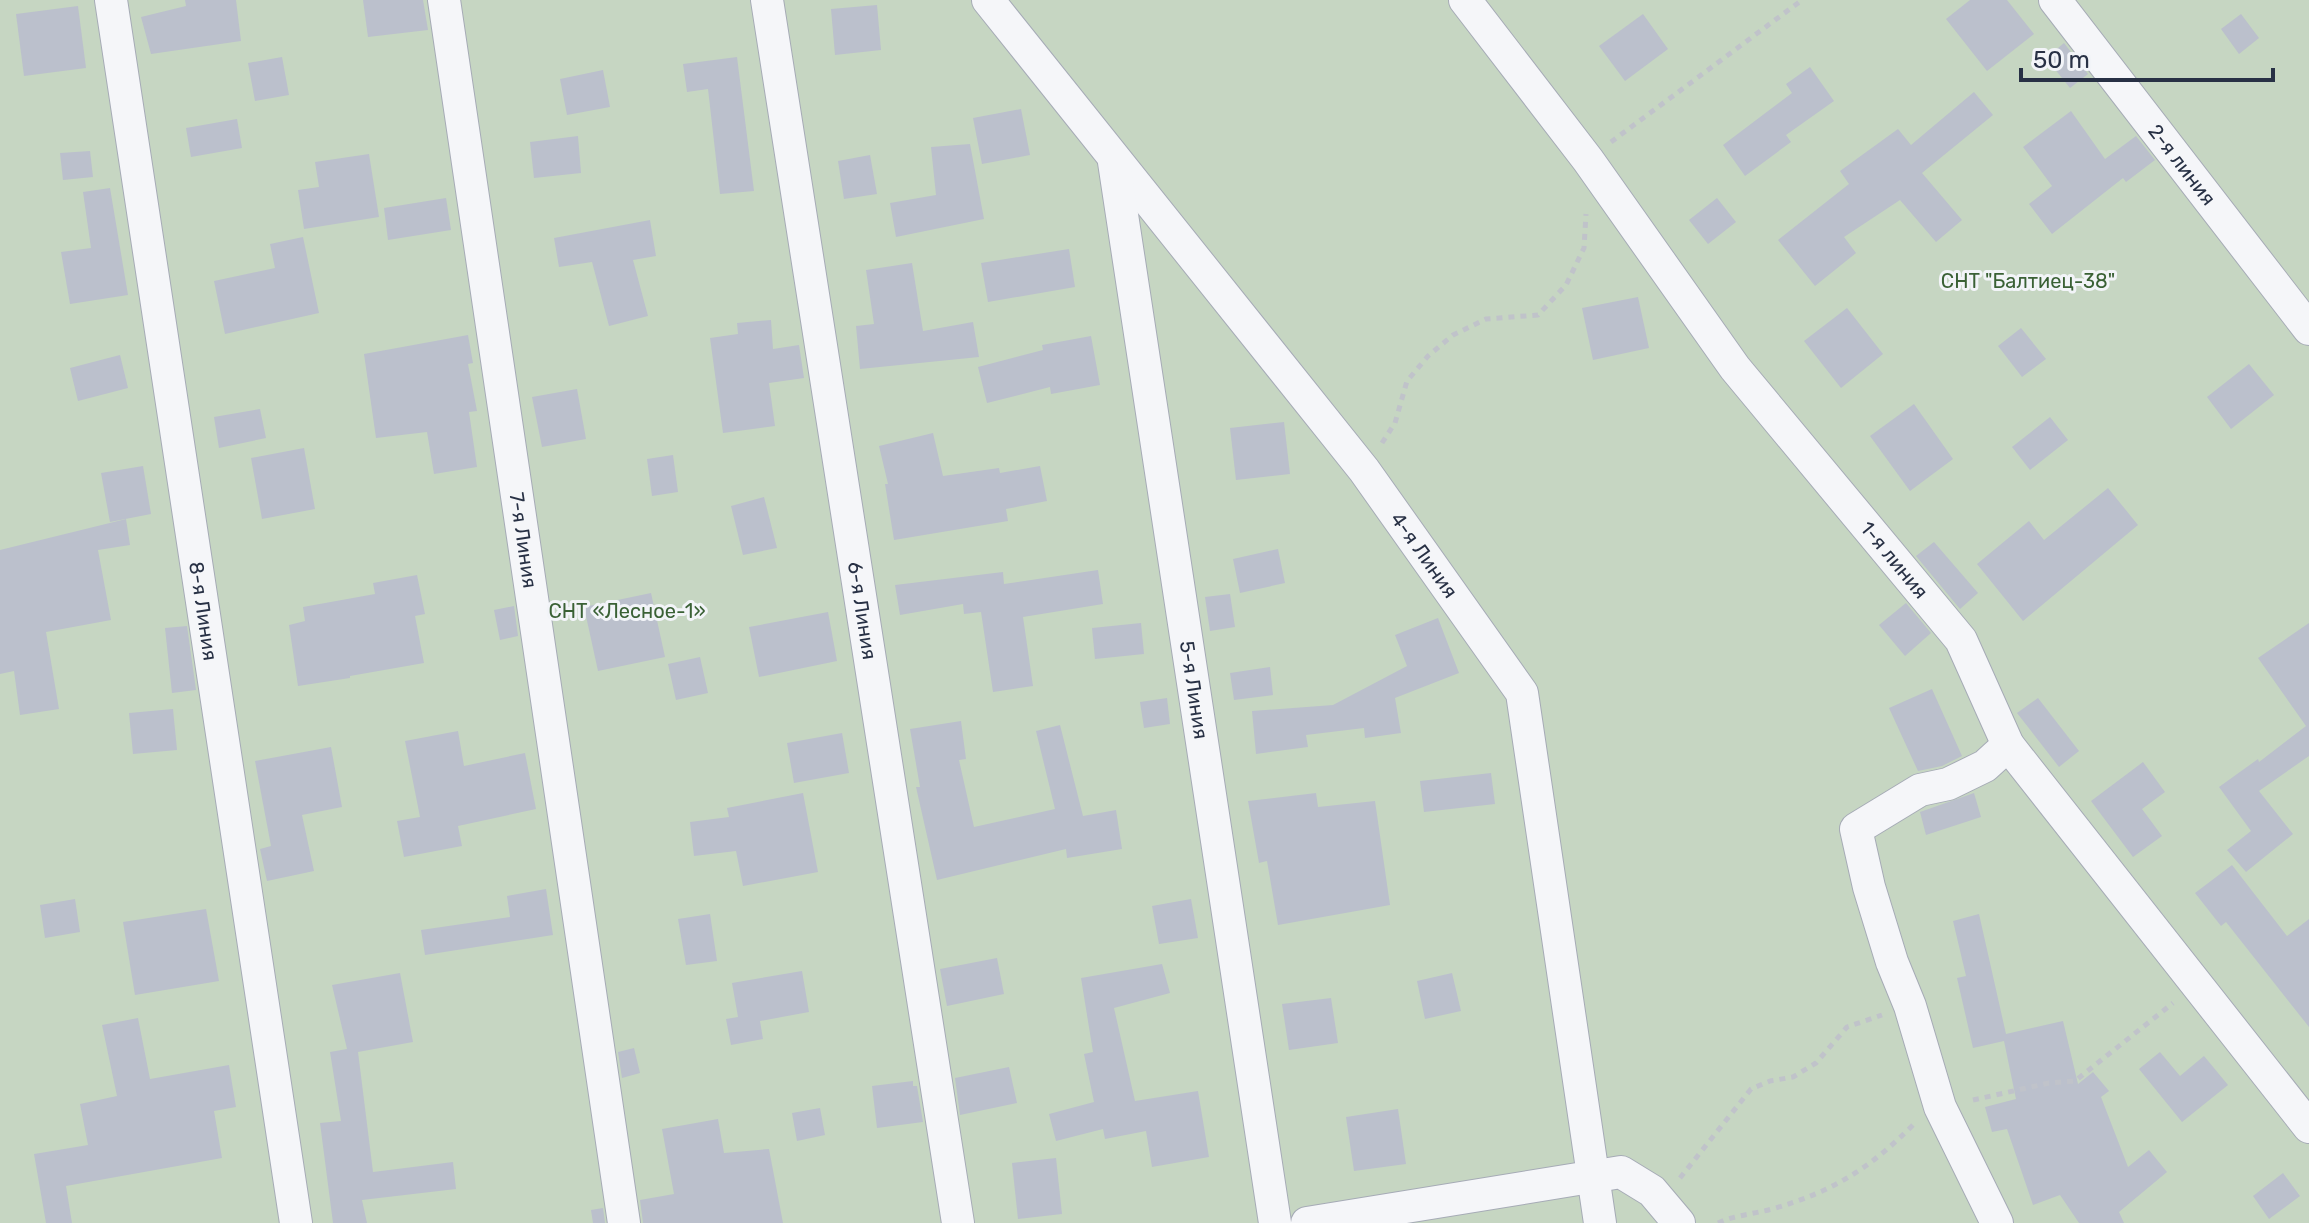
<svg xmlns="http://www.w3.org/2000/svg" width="2309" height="1223" viewBox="0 0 2309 1223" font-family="Rubik,sans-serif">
<rect width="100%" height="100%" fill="#e2e5eb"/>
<rect fill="#c6d6c2" x="0" y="0" width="2309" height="1223"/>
<g fill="#bbc0cc">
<path d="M185,0H236L241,41L151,54L141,17L186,6Z"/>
<path d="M363,0H423L428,30L368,37Z"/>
<path d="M1970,0H2007L2034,34L1987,71L1946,19Z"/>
<path d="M877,5L881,50L835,55L831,9Z"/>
<path d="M78,6L86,68L24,76L16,14Z"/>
<path d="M1643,14L1668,49L1625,81L1599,46Z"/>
<path d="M2241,14L2259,38L2239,54L2221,29Z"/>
<path d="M2064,43L2088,74L2070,88L2046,58Z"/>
<path d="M282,57L289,95L255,101L248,63Z"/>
<path d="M737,57L754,191L720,194L708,89L687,92L683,64Z"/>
<path d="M1810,67L1834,101L1786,135L1791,142L1745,176L1723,145L1792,93L1786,84Z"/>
<path d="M603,70L610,107L567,115L560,79Z"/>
<path d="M1974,92L1993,115L1922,173L1962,220L1936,242L1900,200L1844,237L1856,253L1815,286L1778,240L1849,184L1840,171L1898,129L1911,145Z"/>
<path d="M1021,109L1030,155L982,164L973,118Z"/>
<path d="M2071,111L2105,159L2136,136L2155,160L2126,182L2123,178L2052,234L2029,204L2052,186L2023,147Z"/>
<path d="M237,119L242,148L191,157L186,128Z"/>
<path d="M578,136L581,173L534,178L530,142Z"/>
<path d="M970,144L984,219L896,237L890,203L936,195L931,147Z"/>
<path d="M90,151L93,177L63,180L60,153Z"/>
<path d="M369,154L379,217L304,229L298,190L319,187L315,162Z"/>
<path d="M870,155L877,194L844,199L838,161Z"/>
<path d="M110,188L128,295L70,304L61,252L91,248L83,192Z"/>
<path d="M446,198L451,230L388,240L384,208Z"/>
<path d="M1717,198L1736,222L1708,244L1689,220Z"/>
<path d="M650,220L656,256L633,260L648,316L609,326L592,262L559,267L554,238Z"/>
<path d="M303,237L319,313L225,334L214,281L275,268L270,244Z"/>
<path d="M1069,249L1075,287L988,302L981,263Z"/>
<path d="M912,263L923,331L973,322L979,357L860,369L856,326L874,324L866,270Z"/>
<path d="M1638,297L1649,348L1593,360L1582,308Z"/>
<path d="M1847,308L1883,354L1841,388L1804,341Z"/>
<path d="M771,320L773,349L799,345L804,378L769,383L775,426L723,433L710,338L738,334L737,323Z"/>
<path d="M2021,328L2046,359L2022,377L1998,346Z"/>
<path d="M468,335L473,363L468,364L477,411L469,412L477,467L434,474L427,432L376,438L364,354Z"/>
<path d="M1091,336L1100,385L1051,394L1050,387L987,403L978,367L1043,350L1042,345Z"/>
<path d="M120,355L128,388L78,401L70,368Z"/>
<path d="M2249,364L2274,395L2231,429L2207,397Z"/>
<path d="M577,389L586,439L542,447L532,397Z"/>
<path d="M1914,404L1953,459L1910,491L1870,436Z"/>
<path d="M260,409L266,438L219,448L214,417Z"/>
<path d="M2050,417L2068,440L2030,470L2012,447Z"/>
<path d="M1284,422L1290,474L1236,480L1230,428Z"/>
<path d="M933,433L943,476L999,468L1000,473L1040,466L1047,501L1006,509L1008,521L894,540L885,484H888L879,446Z"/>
<path d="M304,448L315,509L262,519L251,458Z"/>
<path d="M673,455L678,492L652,496L647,459Z"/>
<path d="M143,466L151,514L110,522L101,473Z"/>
<path d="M2108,488L2138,525L2023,621L1977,564L2029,521L2044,540Z"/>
<path d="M764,497L777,548L743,555L731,506Z"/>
<path d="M126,519L130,545L98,550L111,620L46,632L59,709L20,715L14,671L0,674V550Z"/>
<path d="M1934,542L1978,593L1960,609L1916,556Z"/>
<path d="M1278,549L1285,583L1240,593L1233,559Z"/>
<path d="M1098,570L1103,604L1023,617L1033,686L993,692L981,612L964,614L963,604L900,615L895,585L1003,572L1004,584Z"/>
<path d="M417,575L425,614L415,616L424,663L350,676V678L298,686L289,625L305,621L303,607L375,594L373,583Z"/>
<path d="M651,593L665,657L598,671L584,607Z"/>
<path d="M1230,594L1235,627L1210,631L1205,597Z"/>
<path d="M1906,603L1931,633L1905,656L1879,625Z"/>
<path d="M514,606L518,636L500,640L494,610Z"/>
<path d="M828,612L837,661L759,677L749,627Z"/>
<path d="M1438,618L1459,673L1395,698L1401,733L1365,738L1364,728L1306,735L1308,747L1256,754L1252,711L1333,705L1407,666L1395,635Z"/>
<path d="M1141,623L1144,654L1095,659L1092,628Z"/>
<path d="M2309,623V756L2259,791L2293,834L2246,872L2227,850L2251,831L2219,787L2258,759L2259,762L2306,726L2258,658Z"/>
<path d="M187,626L196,690L172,693L165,628Z"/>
<path d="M700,657L708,693L676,700L668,664Z"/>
<path d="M1270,667L1273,695L1234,700L1230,673Z"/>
<path d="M1932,689L1962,756L1942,766L1918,771L1889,708Z"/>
<path d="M1167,698L1170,724L1144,728L1140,702Z"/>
<path d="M2038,698L2079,751L2059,767L2017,713Z"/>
<path d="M173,709L177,750L133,754L129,713Z"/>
<path d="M961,721L966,759L959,760L974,827L1055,809L1036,731L1060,725L1083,816L1116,810L1122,849L1067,858L1066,849L937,880L916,787H920L910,729Z"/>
<path d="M458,731L464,766L525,753L536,809L458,826L462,846L404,857L397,821L420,817L405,741Z"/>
<path d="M842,733L849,773L794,783L787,743Z"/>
<path d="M331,747L342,807L302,815L314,871L267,881L260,849L271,846L255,761Z"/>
<path d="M2143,762L2165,792L2142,809L2162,836L2133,857L2091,801Z"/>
<path d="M1491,773L1495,804L1424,812L1420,781Z"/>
<path d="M803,793L818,872L743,886L736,851L694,856L690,822L729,817L727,808Z"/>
<path d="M1316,793L1318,807L1375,801L1390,905L1278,925L1267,861L1259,863L1248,801Z"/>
<path d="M1974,793L1981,817L1926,835L1920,812Z"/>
<path d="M2232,865L2287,936L2309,919V1027L2226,922L2221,926L2195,893Z"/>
<path d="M546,889L553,935L425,955L421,930L510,917L507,896Z"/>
<path d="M75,899L80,932L45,938L40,905Z"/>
<path d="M1191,899L1198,938L1159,944L1152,906Z"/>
<path d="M206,909L219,981L135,995L123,922Z"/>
<path d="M710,914L717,961L686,965L678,919Z"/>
<path d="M1979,914L2006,1034L2063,1021L2078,1084L2093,1072L2109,1091L2101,1097L2128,1167L2149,1150L2167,1172L2119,1212L2124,1223H2079L2060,1195L2033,1205L2007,1129L1992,1132L1985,1107L2016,1099L2004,1041L1973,1048L1957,978L1966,976L1953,921Z"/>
<path d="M997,958L1004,994L947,1006L940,969Z"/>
<path d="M1162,964L1170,993L1114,1008L1135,1101L1198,1091L1209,1157L1152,1167L1146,1131L1105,1139L1103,1129L1056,1141L1049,1114L1094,1102L1084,1054L1093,1052L1081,978Z"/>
<path d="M802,971L809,1012L760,1021L763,1039L731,1045L726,1019L738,1017L732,983Z"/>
<path d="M400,973L413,1042L358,1052L373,1172L453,1162L456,1189L362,1200L367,1223H333L320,1123L341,1121L330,1052L347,1049L332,985Z"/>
<path d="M1452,973L1461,1011L1425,1019L1417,981Z"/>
<path d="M1331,998L1338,1043L1289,1050L1282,1004Z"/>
<path d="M138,1018L150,1079L229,1065L236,1107L214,1111L222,1158L66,1186L72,1223H46L34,1154L88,1145L80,1104L117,1096L102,1025Z"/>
<path d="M634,1048L640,1073L622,1078L618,1052Z"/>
<path d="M2160,1052L2180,1076L2204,1056L2228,1085L2182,1122L2139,1069Z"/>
<path d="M1009,1067L1017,1103L960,1115L955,1078Z"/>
<path d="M913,1081V1086H917L923,1122L877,1128L872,1086Z"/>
<path d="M820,1108L825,1135L797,1141L792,1113Z"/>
<path d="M1398,1109L1406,1164L1354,1171L1346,1117Z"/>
<path d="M718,1119L724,1153L769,1149L783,1223H643L640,1200L674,1194L662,1129Z"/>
<path d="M1056,1158L1062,1214L1018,1219L1012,1163Z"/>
<path d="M2283,1173L2300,1196L2269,1219L2253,1196Z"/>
<path d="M603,1208L605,1223H593L591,1210Z"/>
</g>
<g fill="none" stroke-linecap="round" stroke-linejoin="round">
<defs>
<g id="street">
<path id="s1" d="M111,0L296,1223"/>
<path id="s2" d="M444,0L624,1223"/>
<path id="s3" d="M767,0L958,1223"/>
<path id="s4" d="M988,0L1364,470L1522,693L1600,1223"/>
<path id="s5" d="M1465,0L1588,160L1735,368L1961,640L2008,745L2309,1127"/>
<path id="s6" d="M2055,0L2309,329"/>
<path id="s7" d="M1114,162L1275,1223"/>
<path d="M1307,1223L1621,1172L1652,1191L1679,1223"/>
<path d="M1997,1223L1940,1107L1910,1006L1892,962L1869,887L1856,829L1920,790L1948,784L1985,766L2008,745"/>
</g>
</defs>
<use href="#street" stroke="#a6abb6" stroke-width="34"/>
<g stroke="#c0c3ca" stroke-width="5" stroke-dasharray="6 6" stroke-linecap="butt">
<path d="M1611,142L1802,0"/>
<path d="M1382,443L1395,423L1407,381L1428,356L1453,335L1486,319L1538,315L1566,285L1584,248L1586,214"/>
<path d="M1973,1100L2049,1083L2075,1081L2173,1003"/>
<path d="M1680,1178L1751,1089L1770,1081L1793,1077L1816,1063L1847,1027L1882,1015"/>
<path d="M1718,1223C1735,1215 1754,1214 1772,1209C1832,1192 1869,1169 1913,1125"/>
</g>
<use href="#street" stroke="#f5f6f9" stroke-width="32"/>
</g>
<g text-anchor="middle" stroke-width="6" stroke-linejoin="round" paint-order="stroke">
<g font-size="20" fill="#283145" stroke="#f2f4f8">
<text dy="7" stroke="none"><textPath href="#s6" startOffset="208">2-я линия</textPath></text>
<text dy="7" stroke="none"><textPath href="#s2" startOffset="546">7-я Линия</textPath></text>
<text dy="7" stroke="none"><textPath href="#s4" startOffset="706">4-я Линия</textPath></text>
<text dy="7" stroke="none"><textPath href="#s5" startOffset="706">1-я линия</textPath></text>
<text dy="7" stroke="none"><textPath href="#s1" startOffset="618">8-я Линия</textPath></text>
<text dy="7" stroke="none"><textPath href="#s3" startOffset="618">6-я Линия</textPath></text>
<text dy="7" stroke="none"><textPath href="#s7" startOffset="534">5-я Линия</textPath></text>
</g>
<g font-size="20" fill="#3a6135" stroke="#f2f4f8">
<text x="2028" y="288">СНТ "Балтиец-38"</text>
<text x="627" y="618">СНТ «Лесное-1»</text>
</g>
</g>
<path d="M2021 68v12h252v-12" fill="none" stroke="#283145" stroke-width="4"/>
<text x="2033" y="68" font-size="24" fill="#283145" stroke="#f2f4f8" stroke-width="6" paint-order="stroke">50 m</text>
</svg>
